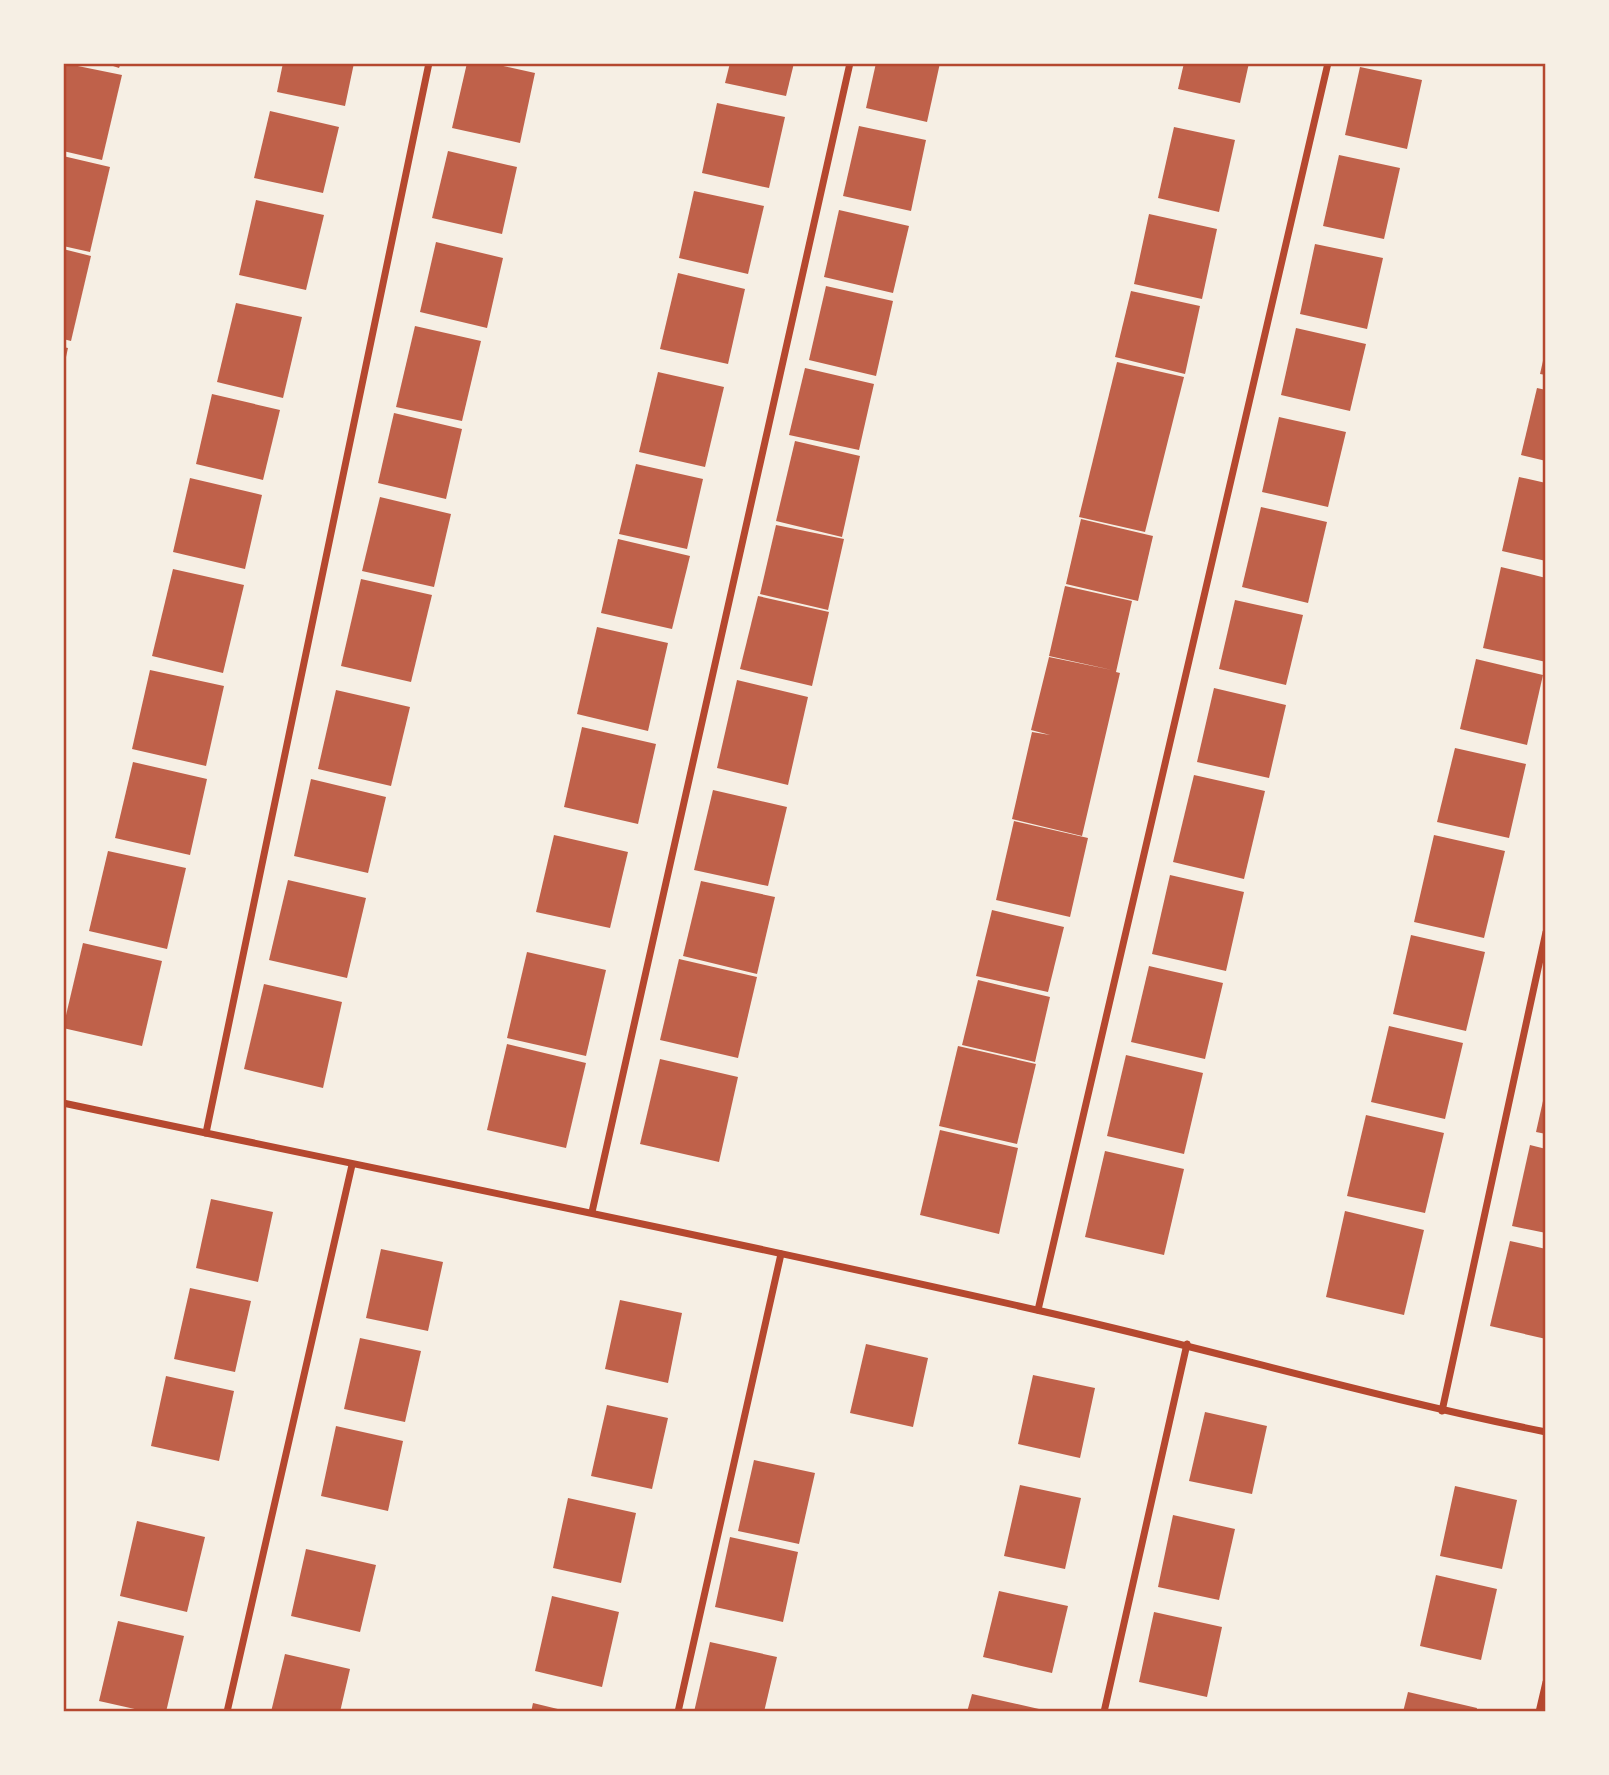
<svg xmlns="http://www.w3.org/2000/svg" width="1609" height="1775" viewBox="0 0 1609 1775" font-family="'Open Sans',sans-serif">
<rect width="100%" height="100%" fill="#f6efe4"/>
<g fill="#bf614a">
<path d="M63,63L122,75L102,160L63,151Z"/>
<path d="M104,63H121L119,68Z"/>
<path d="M283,63H354L345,106L277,92Z"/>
<path d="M467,63H490L535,73L520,143L452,128Z"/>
<path d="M730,63H794L786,96L725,83Z"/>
<path d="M876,63H940L927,122L866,108Z"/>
<path d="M1184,63H1249L1240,103L1178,89Z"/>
<path d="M1360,67L1422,80L1407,149L1345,135Z"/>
<path d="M717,103L785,117L769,188L702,173Z"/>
<path d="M270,111L339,127L323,193L254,178Z"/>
<path d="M859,126L926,140L911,211L843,196Z"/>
<path d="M1174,127L1235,140L1219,212L1158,198Z"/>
<path d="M448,151L517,167L502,234L432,218Z"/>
<path d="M1339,155L1400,168L1384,239L1323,226Z"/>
<path d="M63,156L110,167L90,252L63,246Z"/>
<path d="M694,191L764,206L748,274L679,258Z"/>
<path d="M256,200L324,215L306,290L239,275Z"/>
<path d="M839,210L909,226L893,293L824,277Z"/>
<path d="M1149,214L1217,229L1202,299L1134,284Z"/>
<path d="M436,242L503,258L487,328L420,312Z"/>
<path d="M1315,244L1383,258L1367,329L1300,314Z"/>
<path d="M63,249L91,256L71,341L63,339Z"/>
<path d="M678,273L745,289L728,364L660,349Z"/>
<path d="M826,286L893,301L876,376L809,360Z"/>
<path d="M1131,291L1200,306L1185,374L1115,357Z"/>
<path d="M236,303L302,317L283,398L217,382Z"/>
<path d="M415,326L481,341L462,421L396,407Z"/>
<path d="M1296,328L1366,344L1350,411L1281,395Z"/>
<path d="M63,347L68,348L64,366H63Z"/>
<path d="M1545,352H1546V375L1540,374Z"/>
<path d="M1117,362L1184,377L1145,532L1079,517Z"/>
<path d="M805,368L874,384L859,450L789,435Z"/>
<path d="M658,372L724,387L705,467L639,452Z"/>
<path d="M1537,388L1546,390V461L1521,455Z"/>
<path d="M212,394L280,410L263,480L196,464Z"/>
<path d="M394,413L462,429L446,499L378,483Z"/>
<path d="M1279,417L1346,432L1328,507L1262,492Z"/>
<path d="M795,441L860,456L842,537L776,521Z"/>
<path d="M636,464L703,479L687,549L619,534Z"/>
<path d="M1519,477L1546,483V561L1502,551Z"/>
<path d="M190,478L262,495L245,569L173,552Z"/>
<path d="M380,497L451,514L434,587L362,571Z"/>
<path d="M1261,507L1327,522L1308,603L1242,587Z"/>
<path d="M1081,519L1153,536L1138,601L1066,584Z"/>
<path d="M776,525L844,539L828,610L760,594Z"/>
<path d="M618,539L690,556L672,629L601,613Z"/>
<path d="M1501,567L1546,578V662L1483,648Z"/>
<path d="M173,569L244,585L223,673L152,656Z"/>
<path d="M361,579L432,595L411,682L341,666Z"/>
<path d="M1065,586L1132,601L1116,672L1120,673L1082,836L1012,819L1032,732L1050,735L1031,730L1049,657L1112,670L1049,656Z"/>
<path d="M758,596L829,612L812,686L740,669Z"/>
<path d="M1235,600L1303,615L1286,685L1219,669Z"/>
<path d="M597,627L668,643L648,731L577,714Z"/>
<path d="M1476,659L1543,675L1527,745L1460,729Z"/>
<path d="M150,670L224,686L206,766L132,749Z"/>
<path d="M737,680L808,697L788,785L717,768Z"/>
<path d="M1214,688L1286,705L1269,778L1197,762Z"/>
<path d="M336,690L410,707L391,786L318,769Z"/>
<path d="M582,727L656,744L638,824L564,807Z"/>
<path d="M1455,748L1526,764L1509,838L1437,822Z"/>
<path d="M133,762L207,779L190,855L115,838Z"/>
<path d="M1194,775L1265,791L1244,879L1173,862Z"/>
<path d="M311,779L386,797L368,873L294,856Z"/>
<path d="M713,790L787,807L768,886L694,870Z"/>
<path d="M1014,821L1088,838L1070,917L996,900Z"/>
<path d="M554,835L628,852L610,928L536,912Z"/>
<path d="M1434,835L1505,851L1484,938L1414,922Z"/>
<path d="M108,851L186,868L167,949L89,931Z"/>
<path d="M1170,875L1244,892L1226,971L1152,954Z"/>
<path d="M288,880L366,898L347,978L269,960Z"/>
<path d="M701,881L775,897L757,974L683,956Z"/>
<path d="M992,910L1064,927L1048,992L976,976Z"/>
<path d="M1411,935L1485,952L1466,1031L1393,1014Z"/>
<path d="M83,943L162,961L142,1046L63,1028Z"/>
<path d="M527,952L606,970L586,1056L507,1038Z"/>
<path d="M679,959L757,977L738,1058L660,1040Z"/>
<path d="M1149,966L1223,983L1205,1059L1131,1042Z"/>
<path d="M978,980L1050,997L1035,1062L962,1045Z"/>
<path d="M264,984L342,1002L323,1088L244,1069Z"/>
<path d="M1389,1026L1463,1043L1445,1119L1371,1102Z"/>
<path d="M507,1044L586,1063L566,1148L487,1130Z"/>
<path d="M958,1046L1036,1064L1017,1144L939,1126Z"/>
<path d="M1126,1055L1203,1073L1184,1154L1107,1136Z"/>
<path d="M660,1059L738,1077L719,1162L640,1144Z"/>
<path d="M1545,1092L1546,1093V1134L1536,1132Z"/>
<path d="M1366,1115L1444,1133L1425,1213L1347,1196Z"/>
<path d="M940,1130L1018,1148L999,1234L920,1215Z"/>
<path d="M1530,1145L1546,1149V1233L1512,1226Z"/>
<path d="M1105,1151L1184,1169L1164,1255L1085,1237Z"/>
<path d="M211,1199L273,1212L258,1282L196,1268Z"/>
<path d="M1345,1211L1424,1230L1404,1315L1326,1297Z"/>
<path d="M1510,1241L1546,1249V1339L1490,1326Z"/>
<path d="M381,1249L443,1262L428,1331L366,1318Z"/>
<path d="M190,1288L251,1301L235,1372L174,1359Z"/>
<path d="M620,1300L682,1313L668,1383L605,1369Z"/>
<path d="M360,1338L421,1351L405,1422L344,1409Z"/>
<path d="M866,1344L928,1358L913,1427L850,1413Z"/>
<path d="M1033,1375L1095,1388L1080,1458L1018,1444Z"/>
<path d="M166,1376L234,1391L219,1461L151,1446Z"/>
<path d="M607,1405L668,1418L652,1489L591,1476Z"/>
<path d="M1205,1412L1267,1426L1252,1494L1189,1481Z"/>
<path d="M336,1426L403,1441L388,1511L321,1496Z"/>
<path d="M754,1460L815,1473L799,1544L738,1531Z"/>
<path d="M1020,1485L1081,1498L1065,1569L1004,1556Z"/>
<path d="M1455,1486L1517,1500L1502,1569L1440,1556Z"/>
<path d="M568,1498L636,1513L621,1583L553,1568Z"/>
<path d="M1173,1515L1235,1529L1219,1600L1158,1587Z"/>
<path d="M137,1521L205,1537L187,1612L120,1596Z"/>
<path d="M730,1537L798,1552L783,1622L715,1607Z"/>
<path d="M306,1549L376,1565L360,1632L291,1616Z"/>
<path d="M1436,1575L1497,1589L1481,1660L1420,1646Z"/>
<path d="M999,1591L1068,1606L1052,1673L983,1657Z"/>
<path d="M552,1596L619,1612L602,1687L535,1671Z"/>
<path d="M1154,1612L1222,1627L1207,1697L1139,1682Z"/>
<path d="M118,1621L184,1636L166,1712H148L99,1701Z"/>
<path d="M710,1642L777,1657L764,1712H694Z"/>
<path d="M285,1654L350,1669L340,1712H271Z"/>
<path d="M1408,1692L1477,1708L1476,1712H1403Z"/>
<path d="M972,1694L1039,1709L1038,1712H967Z"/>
<path d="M533,1703L566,1711V1712H531Z"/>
</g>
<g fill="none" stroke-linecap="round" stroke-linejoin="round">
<g stroke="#b5482f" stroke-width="7">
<path d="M63,1103C389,1172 716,1237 1041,1311C1210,1349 1376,1398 1546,1432"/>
<path d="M206,1133L429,63"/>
<path d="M592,1212L850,63"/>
<path d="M1038,1310L1328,63"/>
<path d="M1442,1411L1546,932"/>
<path d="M227,1712L352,1165"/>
<path d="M678,1712L781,1254"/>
<path d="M1104,1712L1187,1344"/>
<path d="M1539,1712L1546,1682"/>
</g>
</g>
<rect width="1609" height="1775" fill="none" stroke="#f6efe4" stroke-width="130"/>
<rect x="65" y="65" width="1479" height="1645" fill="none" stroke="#b5482f" stroke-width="2.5"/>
</svg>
